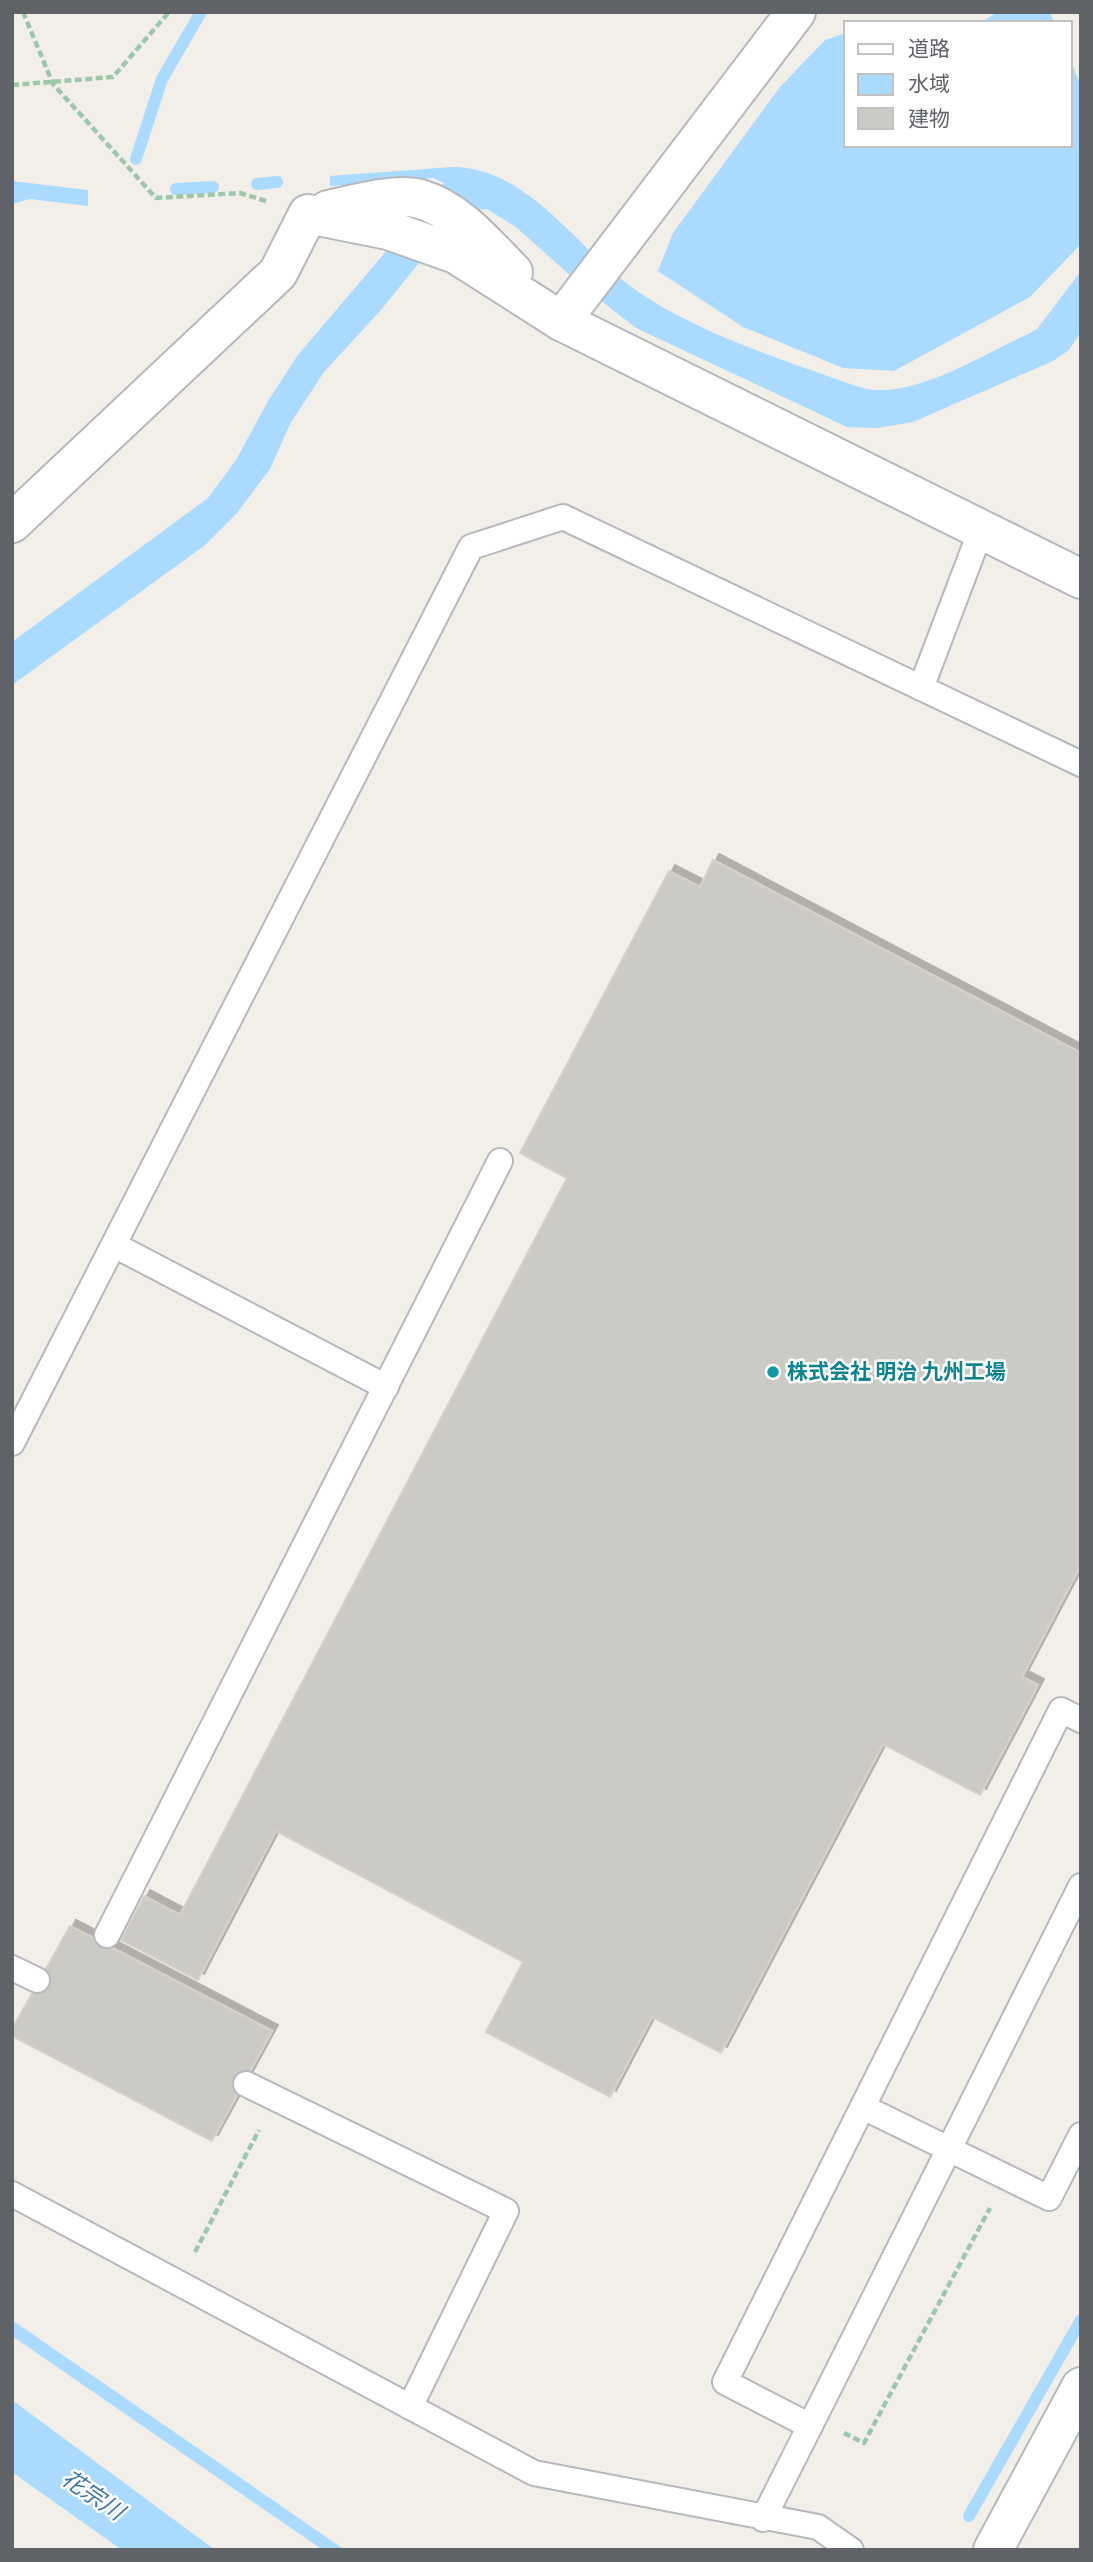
<svg xmlns="http://www.w3.org/2000/svg" width="1093" height="2562" viewBox="0 0 1093 2562" font-family="'Fira Sans Condensed','Noto Sans JP',sans-serif">
<defs>
<filter id="shadow"><feDropShadow dx="6" dy="-6" stdDeviation="0" flood-color="#0004"/></filter>
</defs>
<rect width="100%" height="100%" fill="#f1efe8"/>
<g fill="#aadaff">
<path d="M998,12H1050L1054,23H980Z"/>
<path d="M846,33V145H1070V60L1081,85V244L1030,297L894,371L843,368L743,327L658,271L673,233L780,87L825,40Z"/>
<path d="M452,167C521,167 568,234 616,275C680,329 784,360 862,388C913,400 979,356 1026,335L1037,329L1081,271V332L1069,350L1053,361L913,422L878,428L847,427L636,328L581,285L517,228L487,209L462,210L380,311L324,372L290,424L270,469L237,513L204,546L12,685V642L208,498L236,460L268,401L298,355L444,183L433,178L330,186V176Z"/>
<path d="M12,181L88,190V206L30,199L12,204Z"/>
<path d="M12,2320L345,2550H323L12,2336Z"/>
<path d="M12,2400L215,2550H122L12,2472Z"/>
</g>
<g fill="none" stroke-linecap="round" stroke-linejoin="round">
<g stroke="#aadaff" stroke-width="12">
<path d="M136,159L162,79L201,12"/>
<path d="M257,184L277,182"/>
<path d="M176,189L213,187"/>
<path d="M969,2516L1081,2320"/>
</g>
</g>
<g fill="#cccac5" stroke="#d6d1c6" stroke-width="2" filter="url(#shadow)">
<path d="M713,860L1081,1053V1565L1022,1677L1038,1685L980,1795L883,1744L721,2053L652,2017L610,2097L486,2032L523,1962L276,1831L198,1980L121,1940L144,1896L180,1915L567,1178L520,1153L669,871L700,887Z"/>
<path d="M70,1926L272,2031L212,2141L12,2036V2029Z"/>
</g>
<g fill="none" stroke-linecap="round" stroke-linejoin="round">
<defs>
<g id="lane">
<path d="M921,688L981,530"/>
<path d="M114,1245L386,1387"/>
<path d="M12,1443L471,547L563,517L1081,764"/>
<path d="M1081,1720L1061,1710L725,2382L810,2426L1081,1886"/>
<path d="M107,1935L500,1161"/>
<path d="M12,1968L37,1980"/>
<path d="M246,2084L506,2211L410,2407"/>
<path d="M863,2107L1049,2198L1081,2135"/>
<path d="M12,2194L534,2473L818,2527L851,2550"/>
<path d="M763,2519L810,2426"/>
</g>
<g id="street">
<path d="M328,210C352,205 396,192 420,199C458,210 486,245 513,272"/>
<path d="M561,321L796,12"/>
<path d="M12,523L278,273L308,214L388,230L456,254L561,321L1081,579"/>
<path d="M993,2550L1081,2387"/>
</g>
</defs>
<use href="#lane" stroke="#b5b8bc" stroke-width="28"/>
<use href="#street" stroke="#b5b8bc" stroke-width="42"/>
<g stroke="#9cc7a9" stroke-width="4.5" stroke-dasharray="7 3.5" stroke-linecap="butt">
<path d="M23,12L53,84L156,198L240,193L269,202"/>
<path d="M12,85L113,77L169,12"/>
<path d="M195,2252L259,2130"/>
<path d="M844,2433L864,2443L990,2208"/>
</g>
<use href="#lane" stroke="#fff" stroke-width="24"/>
<use href="#street" stroke="#fff" stroke-width="38"/>
</g>
<circle fill="#0f9aa8" stroke="#fff" stroke-width="2.5" cx="773" cy="1372" r="7"/>
<g text-anchor="middle" stroke-width="5" stroke-linejoin="round" paint-order="stroke">
<g font-size="21" font-weight="bold" fill="#0d838f" stroke="#fff" text-anchor="start">
<text x="787" y="1379">株式会社 明治 九州工場</text>
</g>
<g font-size="23" font-style="italic" fill="#4174aa" stroke="#fff">
<text transform="translate(93 2495) rotate(34)" y="8">花宗川</text>
</g>
</g>
<rect width="1093" height="2562" fill="none" stroke="#5f6368" stroke-width="28"/>
<rect x="844" y="21" width="228" height="126" fill="#ffffff" stroke="#bfc1c3" stroke-width="2"/>
<rect x="858" y="44" width="35" height="10" fill="#ffffff" stroke="#bfc1c3" stroke-width="2"/>
<text x="908" y="56" font-size="21" fill="#5f6368">道路</text>
<rect x="858" y="74" width="35" height="21" fill="#aadaff" stroke="#bfc1c3" stroke-width="2"/>
<text x="908" y="91" font-size="21" fill="#5f6368">水域</text>
<rect x="858" y="108" width="35" height="21" fill="#cccac5" stroke="#bfc1c3" stroke-width="2"/>
<text x="908" y="126" font-size="21" fill="#5f6368">建物</text>
</svg>
